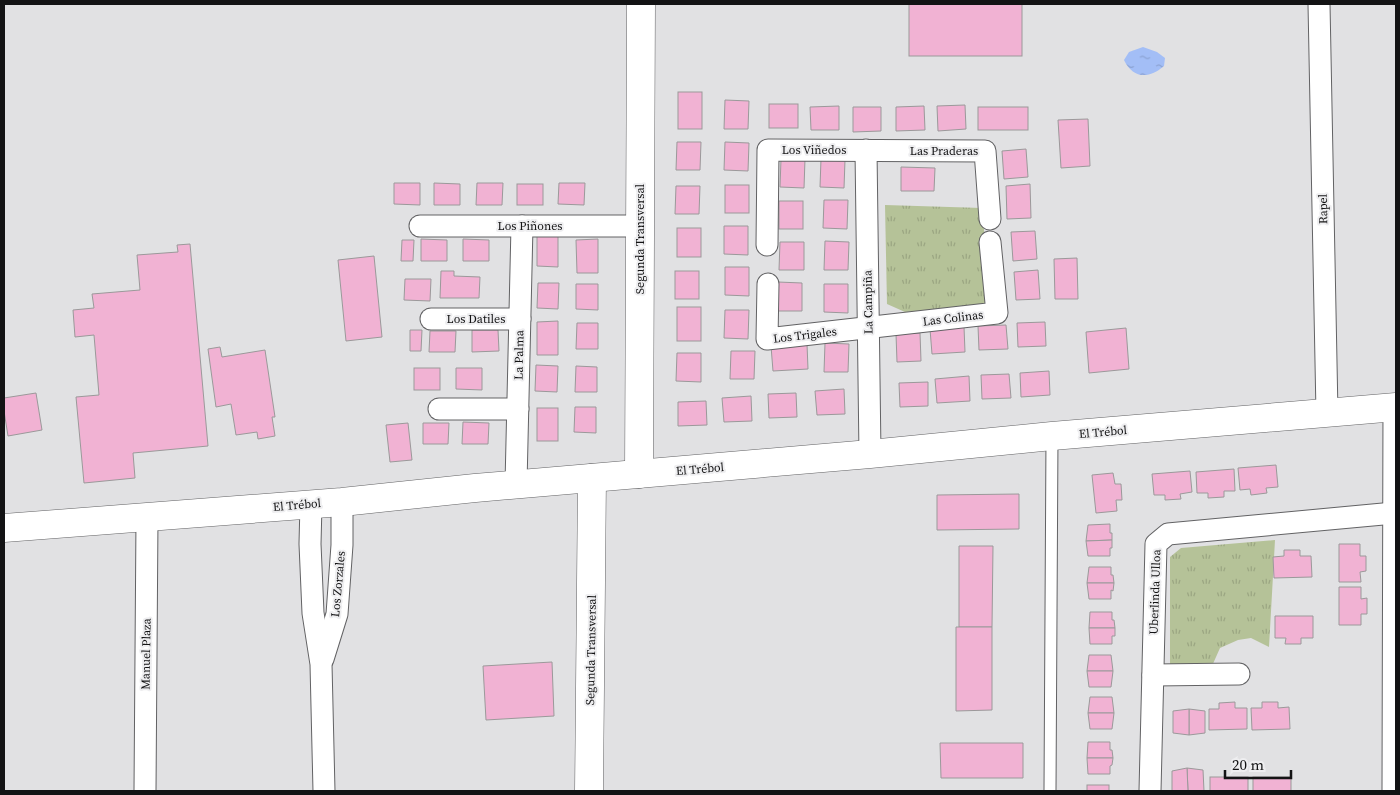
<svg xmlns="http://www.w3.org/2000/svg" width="1400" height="795" viewBox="0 0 1400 795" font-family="'Source Serif 4',serif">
<defs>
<pattern id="grass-tufts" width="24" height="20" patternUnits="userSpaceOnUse" patternTransform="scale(1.25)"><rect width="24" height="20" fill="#b5c298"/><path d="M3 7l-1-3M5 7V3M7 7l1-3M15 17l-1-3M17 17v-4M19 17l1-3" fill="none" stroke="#9ba682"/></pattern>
<pattern id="water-ripples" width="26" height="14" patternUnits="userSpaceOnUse" patternTransform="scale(1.25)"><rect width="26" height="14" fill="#a3bef6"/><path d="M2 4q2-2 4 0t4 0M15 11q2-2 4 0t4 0" fill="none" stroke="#8ba2d2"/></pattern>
</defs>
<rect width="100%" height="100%" fill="#e1e1e3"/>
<g fill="url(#grass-tufts)">
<path d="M885,205L982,208L991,307L905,312L887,304Z"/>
<path d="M1275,540L1269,647L1251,638L1238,640L1220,648L1212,666L1170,664V557L1181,548Z"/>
</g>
<path fill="url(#water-ripples)" d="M1143,47L1157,52L1165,58L1164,66C1149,79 1133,79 1124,60L1129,52Z"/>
<g fill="#f1b2d3" stroke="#9b999a">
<rect x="909" y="4" width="113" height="52"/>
<rect x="678" y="92" width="24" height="37"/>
<path d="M725,100L749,101L748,129H724Z"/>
<rect x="769" y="104" width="29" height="24"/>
<path d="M965,105L966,129L938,131L937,106Z"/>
<path d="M839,106V130H811L810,107Z"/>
<path d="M924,106L925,130L896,131V107Z"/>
<path d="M853,107H881V131L853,132Z"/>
<rect x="978" y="107" width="50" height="23"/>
<path d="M1088,119L1090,166L1061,168L1058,120Z"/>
<path d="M677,142H701L700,170H676Z"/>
<path d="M725,142L749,143L748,171L724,170Z"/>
<path d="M1026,149L1028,177L1004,179L1002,151Z"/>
<path d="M781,159H805L804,188L780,187Z"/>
<path d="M821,159L845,160L844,188L820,187Z"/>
<path d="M901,167L935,168L934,191H901Z"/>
<path d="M394,183H420V205L394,204Z"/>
<path d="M434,183L460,184V205H434Z"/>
<path d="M477,183H503L502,205H476Z"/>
<path d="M559,183H585L584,205L558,204Z"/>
<rect x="517" y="184" width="26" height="21"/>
<path d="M1030,184L1031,218L1007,219L1006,186Z"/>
<rect x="725" y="185" width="24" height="28"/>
<path d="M676,186H700L699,214H675Z"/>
<path d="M824,200H848L847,229L823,228Z"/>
<rect x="779" y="201" width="24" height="28"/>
<path d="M724,226H748V255L724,254Z"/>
<rect x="677" y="228" width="24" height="29"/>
<path d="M1035,231L1037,259L1013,261L1011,232Z"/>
<path d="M537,235H558V267L537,266Z"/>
<path d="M421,239L447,240V261H421Z"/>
<path d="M463,239L489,240V261H463Z"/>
<path d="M598,239V273H577L576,240Z"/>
<path d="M402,240H414L413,261H401Z"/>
<path d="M825,241L849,242L848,270H824Z"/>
<path d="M780,242H804V270H779Z"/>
<path d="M190,244L208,446L133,453L135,478L84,483L76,397L99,395L94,335L75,337L73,310L94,308L92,294L140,290L137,255L178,252L177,245Z"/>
<path d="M374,256L382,337L346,341L338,260Z"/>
<path d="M1077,258L1078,299H1055L1054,259Z"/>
<path d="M725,267H749V296L725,295Z"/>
<path d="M1038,270L1040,299L1016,300L1014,272Z"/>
<path d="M441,271H454V276L480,277L479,298H440Z"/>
<rect x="675" y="271" width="24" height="28"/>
<path d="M405,279H431L430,301L404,300Z"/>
<path d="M778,282L802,283V311H778Z"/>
<path d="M538,283H559L558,309L537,308Z"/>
<path d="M576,284H598V310L576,309Z"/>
<path d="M824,284H848V313L824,312Z"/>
<rect x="677" y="307" width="24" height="34"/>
<path d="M725,310H749L748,339L724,338Z"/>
<path d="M558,321V355H537V322Z"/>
<path d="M1045,322L1046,346L1018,347L1017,323Z"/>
<path d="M577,323H598V349H576Z"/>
<path d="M1006,325L1008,349L979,350L978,326Z"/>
<path d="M964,327L965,352L932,354L930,329Z"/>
<path d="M1126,328L1129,369L1089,373L1086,332Z"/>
<path d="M410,330H422L421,351H410Z"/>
<path d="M472,330H498L499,351L472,352Z"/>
<path d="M430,331H456L455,352H429Z"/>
<path d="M920,333L921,361L897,362L896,334Z"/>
<path d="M825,343L849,344L848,372H824Z"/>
<path d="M807,344L808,369L773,371L771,346Z"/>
<path d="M220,347L222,357L265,350L275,417H272L275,436L258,439L257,432L236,435L231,404L216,407L208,349Z"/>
<path d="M731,351H755L754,379H730Z"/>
<path d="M677,353H701V382L676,381Z"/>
<path d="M536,365L558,366L557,392L535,391Z"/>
<path d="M576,366L597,367V392H575Z"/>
<rect x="414" y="368" width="26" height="22"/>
<path d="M456,368H482V390L456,389Z"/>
<path d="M1049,371L1050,395L1021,397L1020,373Z"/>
<path d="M1009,374L1011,398L982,399L981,375Z"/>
<path d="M969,376L970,401L937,403L935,379Z"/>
<path d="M928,382V406L900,407L899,383Z"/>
<path d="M844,389L845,414L817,415L815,391Z"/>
<path d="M36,393L42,430L8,436L4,411V398Z"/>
<path d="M796,393L797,417L769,418L768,394Z"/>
<path d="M751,396L752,421L724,422L722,398Z"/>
<path d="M706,401L707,425L678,426V402Z"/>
<path d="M575,407H596V433L574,432Z"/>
<rect x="537" y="408" width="21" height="33"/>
<path d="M463,422L489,423L488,444H462Z"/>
<path d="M408,423L412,460L390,462L386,425Z"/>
<path d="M423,423H449L448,444H423Z"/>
<path d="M1276,465L1278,487L1266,488L1267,493L1251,495L1250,489L1240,490L1238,468Z"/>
<path d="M1234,469L1235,491H1224V497L1208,498V493H1197L1196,472Z"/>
<path d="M1190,471L1192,492L1180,494L1181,499L1165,500V495H1154L1152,474Z"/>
<path d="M1113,473L1115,484H1121L1122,500H1116L1117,511L1096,513L1092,475Z"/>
<path d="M1019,494V529L937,530V495Z"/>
<path d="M1110,524V533H1112V540L1086,541L1088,525Z"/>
<path d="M1112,540V548H1110V556H1088L1086,541Z"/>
<path d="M1339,544H1360V556H1366V571L1360,572L1361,582H1339Z"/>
<path d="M959,546H993L992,627H959Z"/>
<path d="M1284,550H1300V556H1311L1312,577L1274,578L1273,557L1284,556Z"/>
<path d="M1089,567H1111V575H1113L1114,583H1087Z"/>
<path d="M1087,583H1114L1113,591L1111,590V599H1089Z"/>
<path d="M1339,587H1361V599L1367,598V614H1361V625H1339Z"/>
<path d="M1090,612H1112V620H1114L1115,628H1089Z"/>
<path d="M1275,616H1313V638H1301V644H1285L1286,638H1275Z"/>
<path d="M956,627H992V710L956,711Z"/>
<path d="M1089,628H1115V636H1112V644H1090Z"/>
<path d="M1089,655H1111L1113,671H1087Z"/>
<path d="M552,662L554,716L486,720L483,666Z"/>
<path d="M1087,671H1113L1111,687H1089Z"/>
<path d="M1090,697H1112L1114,713H1088Z"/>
<path d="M1235,702V708H1247V729L1209,730V709H1219V703Z"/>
<path d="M1262,702H1278V708L1289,707L1290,729L1252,730L1251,708H1262Z"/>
<path d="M1189,709L1205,711V733L1189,735Z"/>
<path d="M1189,709V735L1173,733V711Z"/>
<path d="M1088,713H1114L1112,729H1090Z"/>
<path d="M1088,742H1110V750H1112L1113,758H1087Z"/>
<path d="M940,743H1023V778H941Z"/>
<path d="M1087,758H1113L1112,765L1110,766V774H1088Z"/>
<path d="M1187,768L1203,770L1204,791H1188Z"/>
<path d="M1187,768L1188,791H1172V771Z"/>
<rect x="1210" y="777" width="38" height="14"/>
<rect x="1253" y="777" width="38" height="14"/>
<rect x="1087" y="785" width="22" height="6"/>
</g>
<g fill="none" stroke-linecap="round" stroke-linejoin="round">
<defs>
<path id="lane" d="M1050,791L1052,436"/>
<g id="street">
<path d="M1319,4L1327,413"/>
<path d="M866,150L870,454"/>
<path d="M420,226H640"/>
<path d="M767,245L768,150L985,151L990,219"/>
<path d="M768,284L767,339L997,313L990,242"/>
<path d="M431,319H520"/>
<path d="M439,409H518"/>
<path d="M516,484L522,226"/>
<path d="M311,504L310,544L313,613L321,664L324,791"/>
<path d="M323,659L337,614L342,545V502"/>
<path d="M1153,675L1239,674"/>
<path d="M145,791L147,518"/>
<path d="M1150,791L1156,544L1168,534L1394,513"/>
<path d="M1393,791L1394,407"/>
</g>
<g id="secondary">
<path d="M639,474L641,4"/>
<path d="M4,528L342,502L475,488L870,454L1052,436L1396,407"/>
<path d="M589,791L592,478"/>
</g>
</defs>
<use href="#lane" stroke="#626264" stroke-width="13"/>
<use href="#street" stroke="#626264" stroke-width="23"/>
<use href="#secondary" stroke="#626264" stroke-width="29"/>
<use href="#lane" stroke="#fff" stroke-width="11"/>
<use href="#street" stroke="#fff" stroke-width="21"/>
<use href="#secondary" stroke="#fff" stroke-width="28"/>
</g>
<g text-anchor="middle" stroke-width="4" stroke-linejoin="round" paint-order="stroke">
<g font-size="12" fill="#131314" stroke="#eeeef0">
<text x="814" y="154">Los Viñedos</text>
<text x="944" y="155">Las Praderas</text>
<text transform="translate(1323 209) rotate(-91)" y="4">Rapel</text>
<text x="530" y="230">Los Piñones</text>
<text transform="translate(640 239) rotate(-90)" y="4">Segunda Transversal</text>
<text transform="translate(868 302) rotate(-91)" y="4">La Campiña</text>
<text transform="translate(953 318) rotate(-7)" y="4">Las Colinas</text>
<text x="476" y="323">Los Datiles</text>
<text transform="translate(805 335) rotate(-7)" y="4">Los Trigales</text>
<text transform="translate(519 355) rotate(-89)" y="4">La Palma</text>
<text transform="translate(1103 432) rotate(-5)" y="4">El Trébol</text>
<text transform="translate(700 469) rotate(-5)" y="4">El Trébol</text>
<text transform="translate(297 505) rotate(-5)" y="4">El Trébol</text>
<text transform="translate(338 584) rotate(-85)" y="4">Los Zorzales</text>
<text transform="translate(1155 592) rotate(-88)" y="4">Uberlinda Ulloa</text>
<text transform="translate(591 650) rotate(-89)" y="4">Segunda Transversal</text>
<text transform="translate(146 654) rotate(-89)" y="4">Manuel Plaza</text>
</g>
</g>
<rect width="1400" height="795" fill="none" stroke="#131314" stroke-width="10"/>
<path d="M1225 770v8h66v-8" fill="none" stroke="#131314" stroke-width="2.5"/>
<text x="1232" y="770" font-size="15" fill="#131314" stroke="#eeeef0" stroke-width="4" paint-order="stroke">20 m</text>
</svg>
